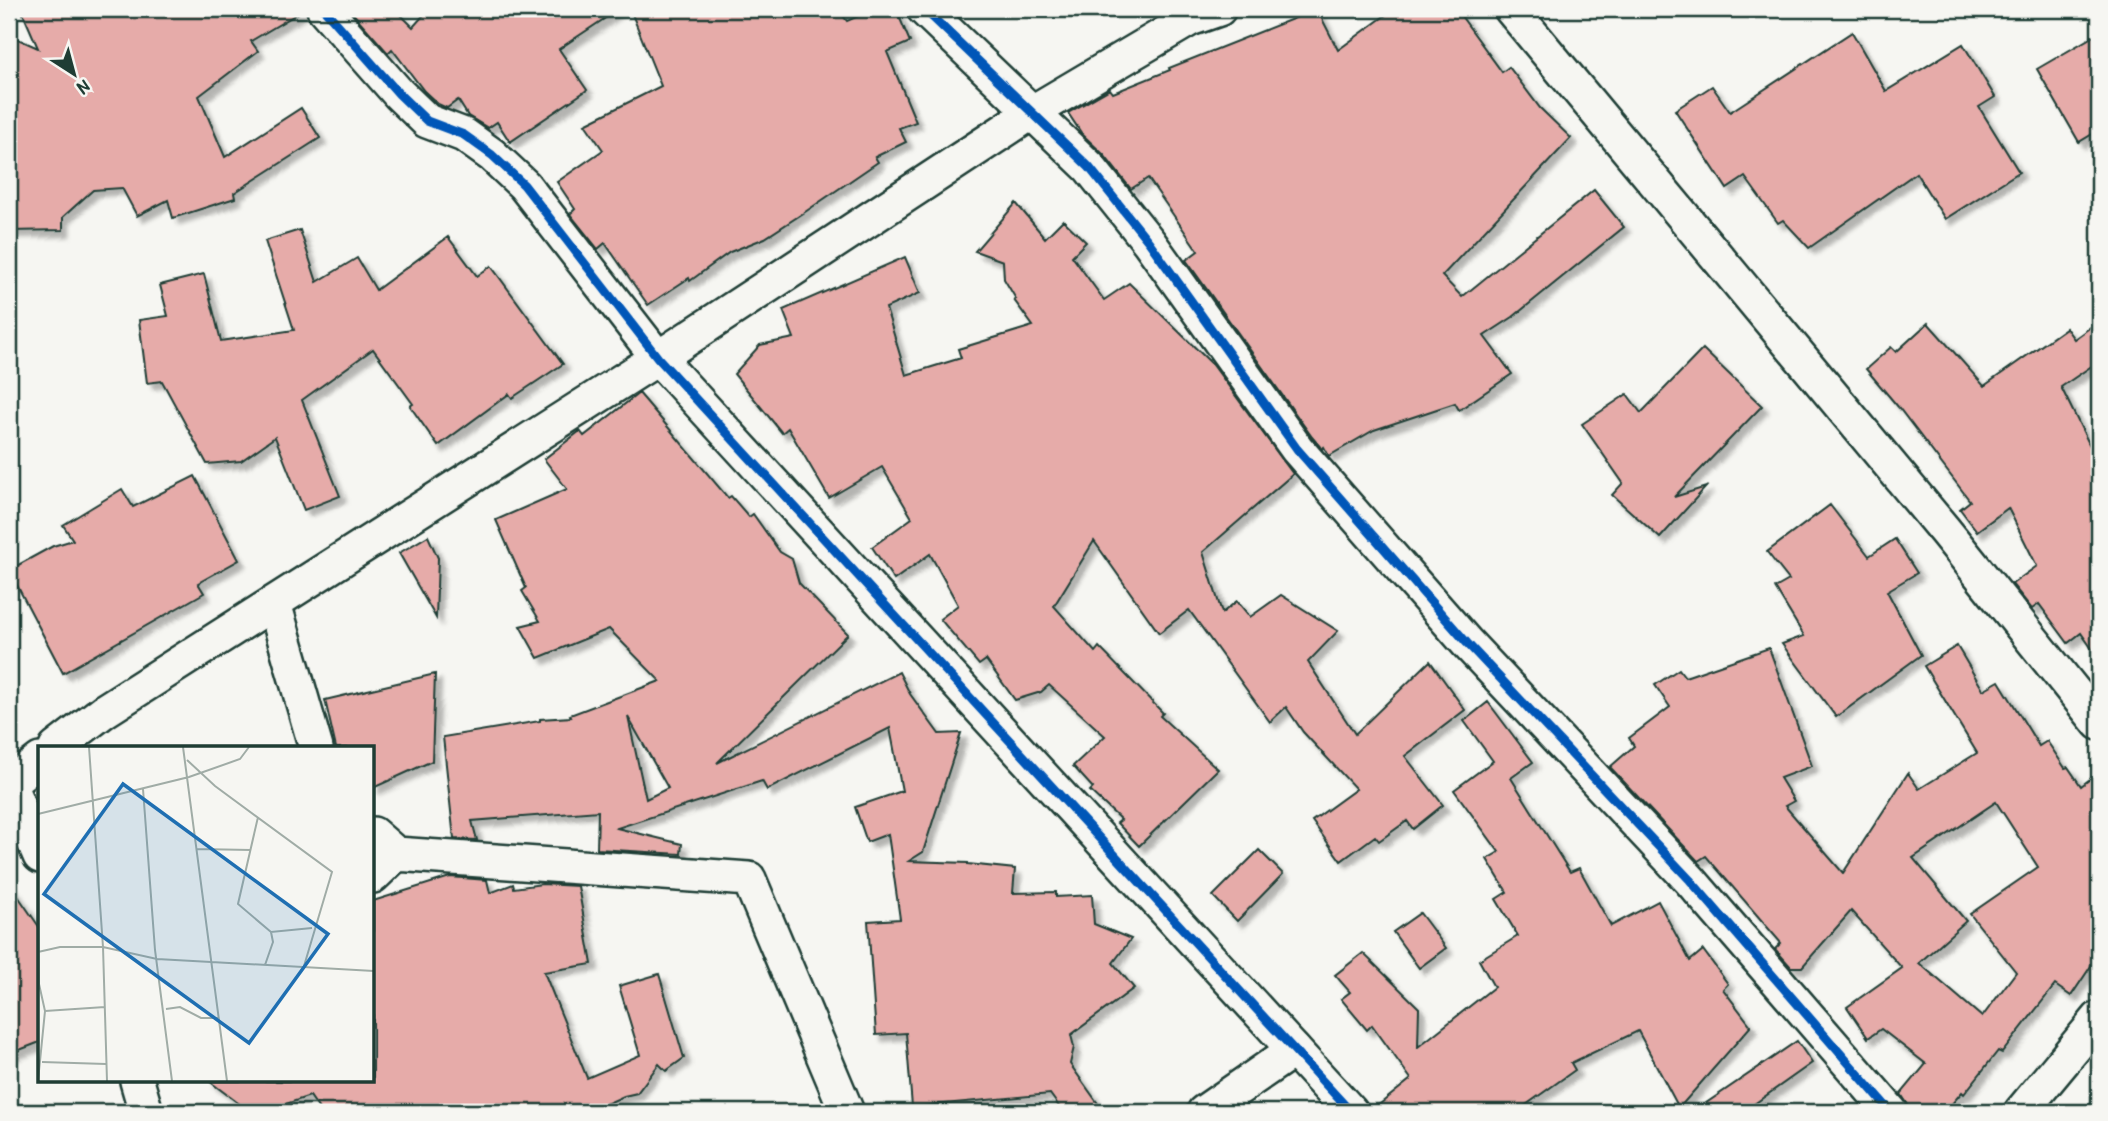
<svg xmlns="http://www.w3.org/2000/svg" width="2108" height="1121" viewBox="0 0 2108 1121" font-family="'Patrick Hand',sans-serif">
<defs>
<filter id="shadow"><feDropShadow dx="6" dy="6" stdDeviation="2" flood-color="#0004"/></filter>
</defs>
<rect width="100%" height="100%" fill="#f6f6f2"/>
<filter id="ink" filterUnits="userSpaceOnUse"><feTurbulence type="fractalNoise" baseFrequency=".0143" numOctaves="2"/><feDisplacementMap in="SourceGraphic" scale="14" xChannelSelector="R" yChannelSelector="G"/><feConvolveMatrix kernelMatrix="1 2 1 2 8 2 1 2 1" color-interpolation-filters="sRGB"/></filter>
<g filter="url(#ink)">
<g fill="#e6aba9" stroke="#1f3d34" stroke-width="2" fill-rule="evenodd" filter="url(#shadow)">
<path d="M21,9H305L251,41L258,51L199,96L225,157L301,108L320,138L234,193L235,198L173,218L168,200L137,216L122,188L93,190L63,217V230L9,231V35L38,48Z"/>
<path d="M349,9H395L413,27L429,9H619L559,49L587,90L510,142L497,122L488,128L468,116L458,100L447,108L438,104L424,91L392,49L388,53Z"/>
<path d="M630,9H838L847,21L874,9H896L910,42L887,52L916,122L899,128L906,142L875,157L878,162L805,212L765,238L730,252L690,281L689,278L648,305L605,243L598,249L570,214L575,209L557,182L603,150L585,124L661,86Z"/>
<path d="M1313,9H1317L1338,50L1394,9H1456L1502,72L1509,67L1540,108L1571,138L1442,276L1462,297L1594,190L1624,227L1513,317L1484,336L1512,374L1459,410L1455,403L1374,430L1329,456L1324,447L1322,449L1312,437L1186,260L1198,251L1148,178L1131,189L1104,155L1082,134L1068,113L1110,89L1113,93L1170,70L1169,68L1295,18Z"/>
<path d="M1852,32L1886,91L1963,44L1995,97L1979,107L2019,172L1945,219L1916,173L1809,248L1783,220L1778,223L1745,177L1727,189L1675,110L1712,86L1730,112Z"/>
<path d="M2099,33V130L2079,142L2037,69Z"/>
<path d="M1016,203L1045,238L1063,220L1086,242L1072,256L1104,300L1129,283L1213,365L1293,474L1203,552L1222,613L1237,601L1250,617L1281,595L1338,631L1308,662L1355,734L1430,661L1465,710L1405,756L1443,805L1413,829L1407,821L1379,841L1375,836L1341,861L1312,821L1356,789L1303,732L1286,707L1270,722L1189,610L1159,633L1094,541L1054,606L1095,652L1099,647L1163,713L1160,716L1218,769L1139,846L1117,823L1121,820L1090,791L1093,788L1073,766L1105,736L1049,685L1041,692L1015,700L986,660L979,665L940,619L958,605L930,554L894,580L872,547L912,518L882,467L829,498L788,428L782,433L734,374L760,345L794,338L783,310L905,257L920,293L886,308L906,375L961,358L958,349L1033,326L1014,300L1016,299L1004,279L1003,261L975,251Z"/>
<path d="M300,230L317,282L357,258L376,290L448,237L477,276L491,266L563,364L512,398L509,394L438,446L410,406L413,404L373,349L302,400L340,496L304,510L275,437L241,461L207,464L162,381L147,383L139,320L168,316L160,285L204,274L221,341L294,330L265,241Z"/>
<path d="M2099,321V361L2061,387L2099,464V659L2081,633L2068,643L2039,604L2032,609L2012,584L2037,566L2008,508L1977,531L1960,509L1970,501L1899,408L1866,369L1891,347L1896,352L1928,323L1984,386L2066,328L2074,339Z"/>
<path d="M1703,349L1762,406L1674,497L1706,487L1660,538L1612,495L1623,483L1582,424L1627,394L1641,413Z"/>
<path d="M639,393L728,498L731,496L749,517L753,514L780,552L792,559L799,583L848,634L717,763L899,672L910,694L939,734L961,733L923,852L909,861L968,863V864L1015,869L1013,893L1056,892V897L1092,895L1094,924L1131,939L1113,963L1134,988L1071,1035L1074,1047L1070,1064L1104,1112H1063L1050,1094L912,1107L906,1033L876,1035L868,921L900,919L888,834L867,842L855,807L902,791L890,728L767,790L762,781L617,828L682,844L681,854L597,849L598,811L472,821L477,840L454,839L443,737L540,721V719L571,717L570,715L660,681L609,629L538,658L520,626L540,621L522,591L526,588L496,520L567,489L544,459L580,431L584,436ZM628,717L668,788L646,799Z"/>
<path d="M195,476L239,560L198,583L204,593L63,673L9,570L53,546L73,540L63,525L122,489L133,507Z"/>
<path d="M1830,505L1869,556L1895,539L1917,573L1887,591L1921,655L1836,717L1782,644L1804,636L1775,588L1789,580L1767,552Z"/>
<path d="M428,536L438,558L436,618L399,553Z"/>
<path d="M1957,646L1983,690L1999,681L2039,746L2047,741L2065,768L2068,767L2081,786L2099,772V954L2071,996L2055,985L2002,1053L1998,1051L1964,1094L1962,1092L1945,1112H1910V1108L1901,1094L1926,1064L1881,1029L1868,1038L1847,1007L1902,968L1851,911L1802,967H1791L1775,949L1781,943L1706,856L1698,861L1610,767L1634,746L1629,738L1670,707L1655,685L1679,669L1685,677L1769,648L1812,766L1780,778L1794,801L1785,806L1843,873L1908,773L1919,789L1977,753L1924,666ZM1996,802L2038,867L1970,914L2016,972L1982,1017L1919,963L1966,921L1913,858Z"/>
<path d="M435,674L432,761L373,788V748H336L325,700Z"/>
<path d="M1488,702L1533,762L1511,778L1570,872L1579,868L1611,926L1658,901L1690,961L1703,950L1728,984L1723,989L1751,1026L1679,1108L1638,1031L1571,1063L1575,1070L1516,1112H1370L1411,1079L1372,1025L1367,1030L1341,999L1350,992L1335,975L1363,953L1419,1008L1418,1047L1494,987L1479,960L1518,936L1496,899L1507,892L1487,859L1499,852L1454,790L1493,761L1464,721Z"/>
<path d="M1259,850L1283,874L1237,921L1213,896Z"/>
<path d="M450,877L487,880L490,893L513,884L514,888L542,884L578,886L592,964L544,972L587,1078L640,1055L619,986L659,974L684,1058L666,1071L659,1064L637,1093L624,1096L588,1112H432L430,1108L400,1112H321L310,1096L262,1112H250L209,1081H373V901Z"/>
<path d="M9,883L40,928V1042L9,1054Z"/>
<path d="M1420,913L1446,948L1419,968L1393,932Z"/>
<path d="M1797,1041L1812,1063L1743,1112H1693Z"/>
</g>
<g fill="none" stroke-linecap="round" stroke-linejoin="round">
<defs>
<g id="minor">
<path d="M324,9L399,94L427,121L464,135L492,155L524,185L658,358L1351,1112"/>
<path d="M924,9L1089,167L1149,242L1297,449L1467,643L1690,880L1891,1112"/>
<path d="M1511,9L1945,531L2099,723"/>
<path d="M274,603L316,748"/>
<path d="M56,748L104,711L658,358L1031,113L1190,19L1219,9"/>
<path d="M9,784L40,856"/>
<path d="M9,784L40,760"/>
<path d="M373,834L396,854"/>
<path d="M373,876L396,854L749,879L847,1112"/>
<path d="M137,1081L146,1112"/>
<path d="M1204,1112L1294,1050"/>
<path d="M2021,1112L2099,1018"/>
</g>
</defs>
<use href="#minor" stroke="#1f3d34" stroke-width="38"/>
<use href="#minor" stroke="#f6f6f2" stroke-width="33"/>
<defs>
<g id="cycleway">
<path d="M324,9L399,94L427,121L464,135L492,155L524,185L658,358L1351,1112"/>
<path d="M924,9L1089,167L1149,242L1297,449L1467,643L1690,880L1891,1112"/>
</g>
</defs>
<use href="#cycleway" stroke="#f6f6f2" stroke-width="13"/>
<use href="#cycleway" stroke="#0057b8" stroke-width="9"/>
</g>
</g>
<g transform="translate(38 746)">
<rect width="336" height="336" fill="#f6f6f2"/>
<path fill="none" stroke="#a0aca6" stroke-width="2" d="M51,1L65,201L69,335M145,1L189,335M149,14L177,40L294,126L266,220M105,43L117,204L134,335M0,68L151,31L202,13L211,1M220,71L200,158L233,186L274,182M159,103L213,104M0,149L1,238L7,265L0,335M0,206L22,201H65L119,213L336,225M227,219L235,196L233,186M128,263L142,261L163,272H180M7,265L67,261M4,316L68,318"/>
<path fill="#1f6fb2" fill-opacity="0.15" stroke="#1f6fb2" stroke-width="3.5" d="M85,38L290,188L211,297L6,148Z"/>
<rect width="336" height="336" fill="none" stroke="#1f3d34" stroke-width="3.5"/>
</g>
<rect width="2108" height="1121" fill="none" stroke="#f6f6f2" stroke-width="35"/>
<rect x="18" y="18" width="2073" height="1086" fill="none" stroke="#1f3d34" stroke-width="2.5" filter="url(#ink)"/>
<g transform="translate(74 74) rotate(144)" stroke="#f6f6f2" stroke-width="5" paint-order="stroke">
<path d="M0-5L12 26L0 18L-12 26Z" fill="#1f3d34"/>
<text y="-10" font-size="19" font-weight="bold" text-anchor="middle" fill="#1f3d34">N</text>
</g>
</svg>
